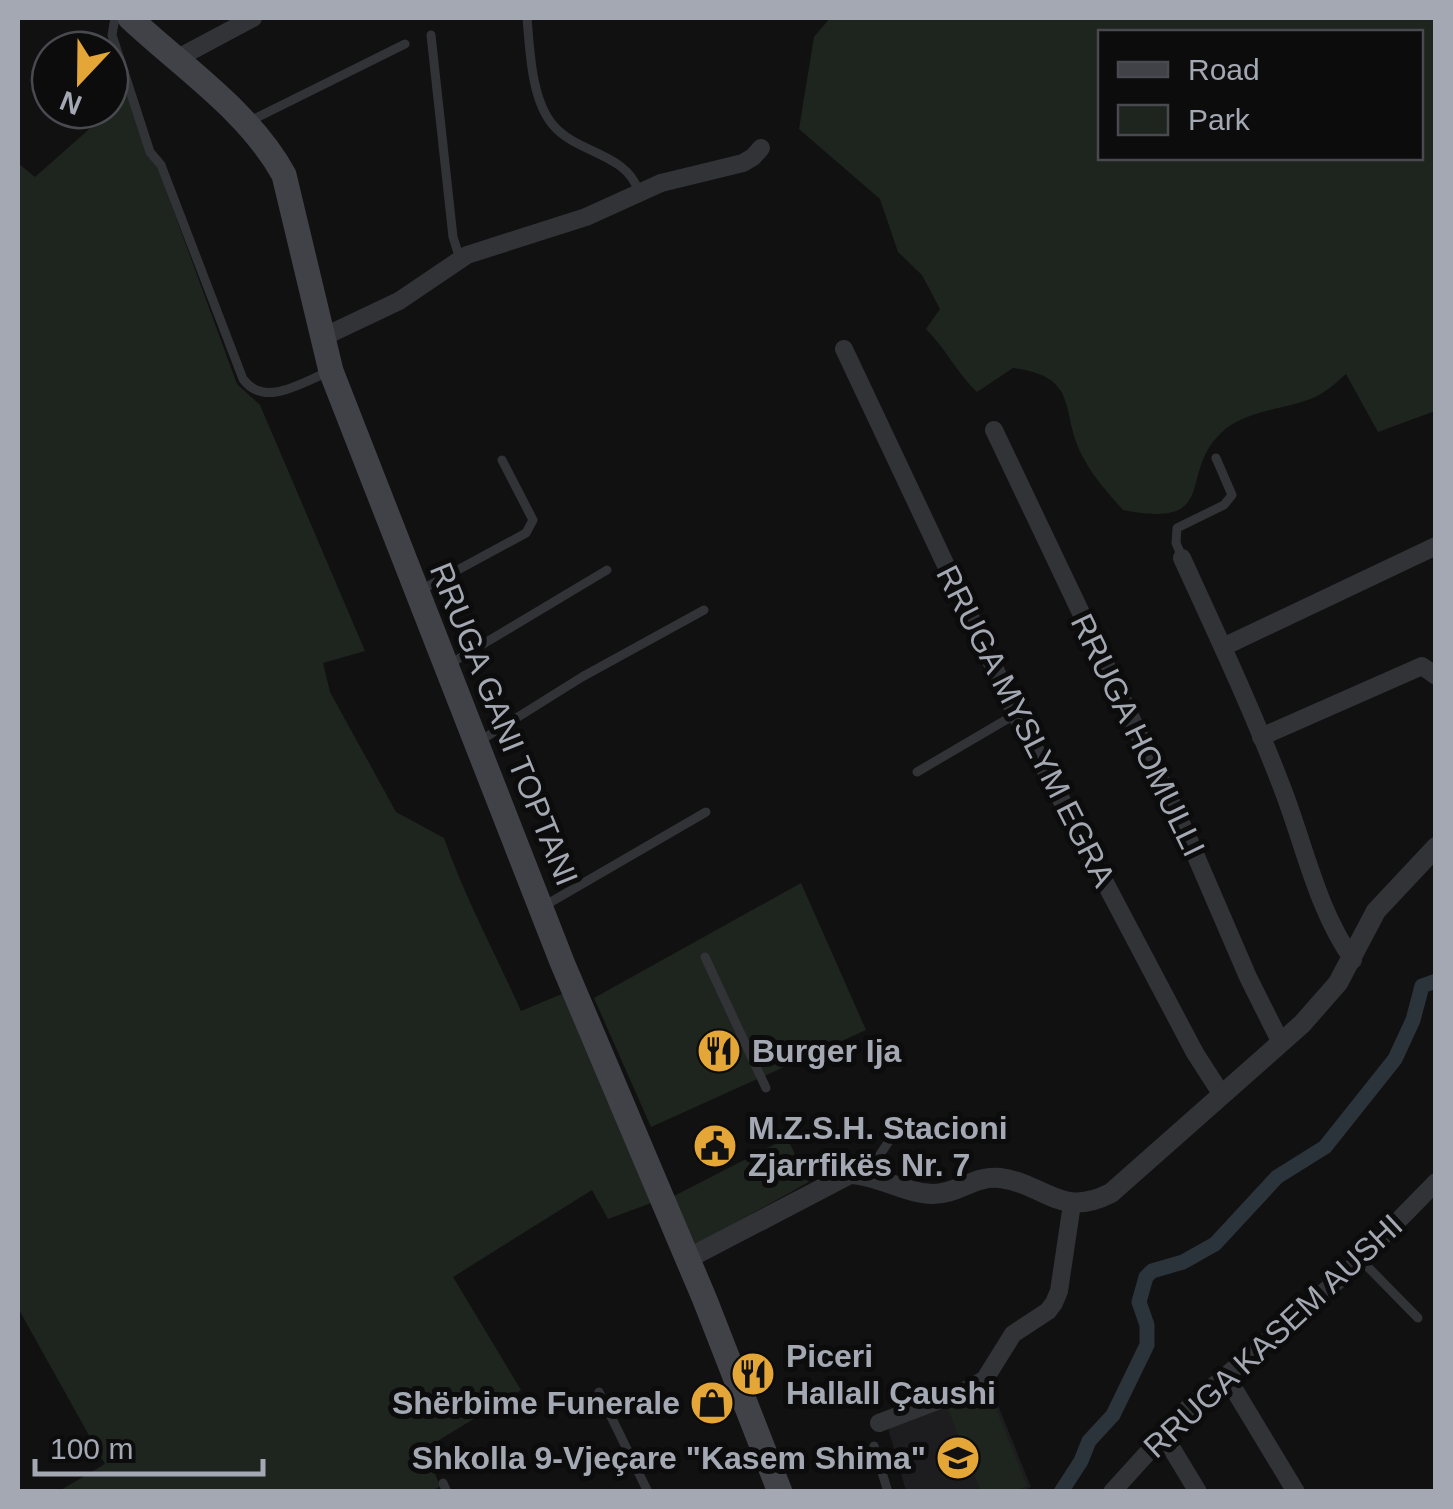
<svg xmlns="http://www.w3.org/2000/svg" width="1453" height="1509" viewBox="0 0 1453 1509" font-family="Arial,sans-serif">
<rect width="100%" height="100%" fill="#111112"/>
<path fill="#1d1d1f" d="M991,1388L1031,1487L1019,1492L906,1491L888,1428Z"/>
<g fill="#1e251e" fill-rule="evenodd">
<path d="M830,18H1435V411L1378,432L1346,374C1336,383 1327,391 1315,397C1286,410 1246,409 1221,433C1177,475 1221,529 1123,510C1109,494 1094,478 1084,459C1058,413 1083,377 1013,368L977,392C957,373 946,349 926,329L940,309L922,275L898,252L880,199L799,129L814,37ZM1420,32V158H1100V32Z"/>
<path d="M130,93L149,158L156,163L237,384L260,405L365,651L323,663L330,692L396,812L444,838C465,898 495,953 521,1011L569,991L654,1202L608,1219L592,1190L453,1277L521,1390L426,1448L440,1487L431,1491H59L105,1464L18,1308V163L35,177Z"/>
<path d="M801,883L866,1030L651,1127L594,998Z"/>
<path d="M787,1138L809,1182L693,1246L672,1197Z"/>
<path d="M989,1391L1027,1486L1013,1491H981L947,1407Z"/>
</g>
<g fill="none" stroke-linecap="round" stroke-linejoin="round">
<path stroke="#2b343a" stroke-width="15" d="M1061,1492L1081,1461L1089,1441L1113,1415L1147,1345V1325L1139,1302L1146,1277L1152,1271L1183,1262L1215,1244L1277,1177L1325,1147L1395,1059L1413,1020L1422,986L1436,981"/>
<g stroke="#323337" stroke-width="9">
<path d="M115,18L112,35L150,152L161,165L243,379C264,408 301,383 328,372"/>
<path d="M527,18C530,50 531,99 553,125C577,154 626,152 639,192"/>
<path d="M431,35L453,237L460,259"/>
<path d="M246,123L405,44"/>
<path d="M1182,557L1176,543L1177,528L1224,505L1232,495L1216,458"/>
<path d="M419,591L526,533L533,520L502,460"/>
<path d="M448,665L607,570"/>
<path d="M478,742L582,677L704,610"/>
<path d="M917,772L1016,714"/>
<path d="M544,906L706,812"/>
<path d="M705,957L766,1088"/>
<path d="M871,1176L877,1159L889,1141"/>
<path d="M1361,1260L1418,1318"/>
<path d="M599,1392L648,1492"/>
<path d="M874,1446L888,1492"/>
<path d="M443,1483L447,1492"/>
</g>
<g stroke="#323337" stroke-width="18">
<path d="M176,59L253,18"/>
<path d="M323,337L399,301L467,255L586,217L661,183L743,163L753,157L761,148"/>
<path d="M844,349L1016,714L1195,1053L1222,1095"/>
<path d="M994,430L1189,840L1248,977L1280,1041"/>
<path d="M1182,558C1217,635 1253,711 1283,790C1305,847 1317,909 1353,960"/>
<path d="M1223,647L1436,546"/>
<path d="M1261,737L1422,666L1436,676"/>
<path d="M1226,1376L1296,1492"/>
<path d="M879,1423L971,1388L985,1379L1013,1334L1048,1311L1054,1303L1059,1291L1072,1204"/>
<path d="M1163,1434L1198,1492"/>
<path d="M1112,1492L1189,1407L1349,1271L1436,1182"/>
</g>
<path stroke="#323337" stroke-width="20" d="M687,1259L850,1174C879,1175 903,1193 933,1194C958,1194 975,1175 1000,1178C1046,1184 1060,1219 1111,1193L1302,1024L1338,983L1376,911L1436,847"/>
<path stroke="#404247" stroke-width="25" d="M130,18C182,67 249,111 284,175L331,371L562,962L705,1300L780,1492"/>
</g>
<defs>
<symbol id="restaurant-disc" viewBox="-11 -11 22 22"><circle r="9.5" fill="#e4a637" stroke="#0c0c0d"/><path d="M-5-6h1v4h1v-4h1v4h1v-4h1v5L-1.5 .5V6h-2V.5L-5-1ZM5-6V6H3V1.5H1.5Q1.5-4 5-6Z" fill="#111"/></symbol>
<symbol id="civic-disc" viewBox="-11 -11 22 22"><circle r="9.5" fill="#e4a637" stroke="#0c0c0d"/><path d="M-.6-6.5H3V-4.5H.6V-3L4-1V1h2V6H-6V1h2V-1L-.6-3ZM-1.2 2.5V6h2.4V2.5Z" fill="#111"/></symbol>
<symbol id="shop-disc" viewBox="-11 -11 22 22"><circle r="9.5" fill="#e4a637" stroke="#0c0c0d"/><path d="M-5-2.5h2.3a2.7 3.5 0 0 1 5.4 0H5L5.5 6h-11ZM-1.5-2.5h3a1.5 2.3 0 0 0-3 0Z" fill="#111"/></symbol>
<symbol id="school-disc" viewBox="-11 -11 22 22"><circle r="9.5" fill="#e4a637" stroke="#0c0c0d"/><path d="M0-5L7-2L0 1L-7-2ZM-4 1L0 2.5L4 1V4Q0 6-4 4Z" fill="#111"/></symbol>
</defs>
<g fill-rule="evenodd">
<use href="#restaurant-disc" x="694" y="1026" width="50" height="50"/>
<use href="#civic-disc" x="690" y="1121" width="50" height="50"/>
<use href="#restaurant-disc" x="728" y="1349" width="50" height="50"/>
<use href="#shop-disc" x="687" y="1378" width="50" height="50"/>
<use href="#school-disc" x="933" y="1433" width="50" height="50"/>
</g>
<g text-anchor="middle" stroke-width="10" stroke-linejoin="round" paint-order="stroke">
<g font-size="32" fill="#a3a8b2" stroke="#0c0c0d">
<text transform="translate(504 724) rotate(68)" y="11">RRUGA GANI TOPTANI</text>
<text transform="translate(1026 726) rotate(63)" y="11">RRUGA MYSLYM EGRA</text>
<text transform="translate(1138 735) rotate(64)" y="11">RRUGA HOMULLI</text>
<text transform="translate(1273 1336) rotate(-43)" y="11">RRUGA KASEM AUSHI</text>
</g>
<g font-size="32" font-weight="bold" fill="#a3a8b2" stroke="#0c0c0d" text-anchor="start">
<text x="752" y="1062">Burger Ija</text>
<text x="748" y="1139">M.Z.S.H. Stacioni<tspan x="748" dy="37">Zjarrfikës Nr. 7</tspan></text>
<text x="786" y="1367">Piceri<tspan x="786" dy="37">Hallall Çaushi</tspan></text>
<text x="680" y="1414" text-anchor="end">Shërbime Funerale</text>
<text x="926" y="1469" text-anchor="end">Shkolla 9-Vjeçare "Kasem Shima"</text>
</g>
</g>
<rect width="1453" height="1509" fill="none" stroke="#a3a8b2" stroke-width="40"/>
<rect x="1098" y="30" width="325" height="130" fill="#0c0c0d" stroke="#484a4f" stroke-width="2.5"/>
<rect x="1118" y="62" width="50" height="15" fill="#404247" stroke="#484a4f" stroke-width="2.5"/>
<text x="1188" y="80" font-size="30" fill="#a3a8b2">Road</text>
<rect x="1118" y="105" width="50" height="30" fill="#1e251e" stroke="#484a4f" stroke-width="2.5"/>
<text x="1188" y="130" font-size="30" fill="#a3a8b2">Park</text>
<g transform="translate(80 80) rotate(202)"><circle r="48" fill="#0c0c0d" stroke="#484a4f" stroke-width="2.5"/>
<path d="M0-8L18 38L0 25L-18 38Z" fill="#e4a637"/>
<text y="-15" font-size="28" font-weight="bold" text-anchor="middle" fill="#a3a8b2">N</text>
</g>
<path d="M35 1459v15h228v-15" fill="none" stroke="#a3a8b2" stroke-width="5"/>
<text x="50" y="1459" font-size="30" fill="#a3a8b2" stroke="#0c0c0d" stroke-width="8" paint-order="stroke">100 m</text>
</svg>
